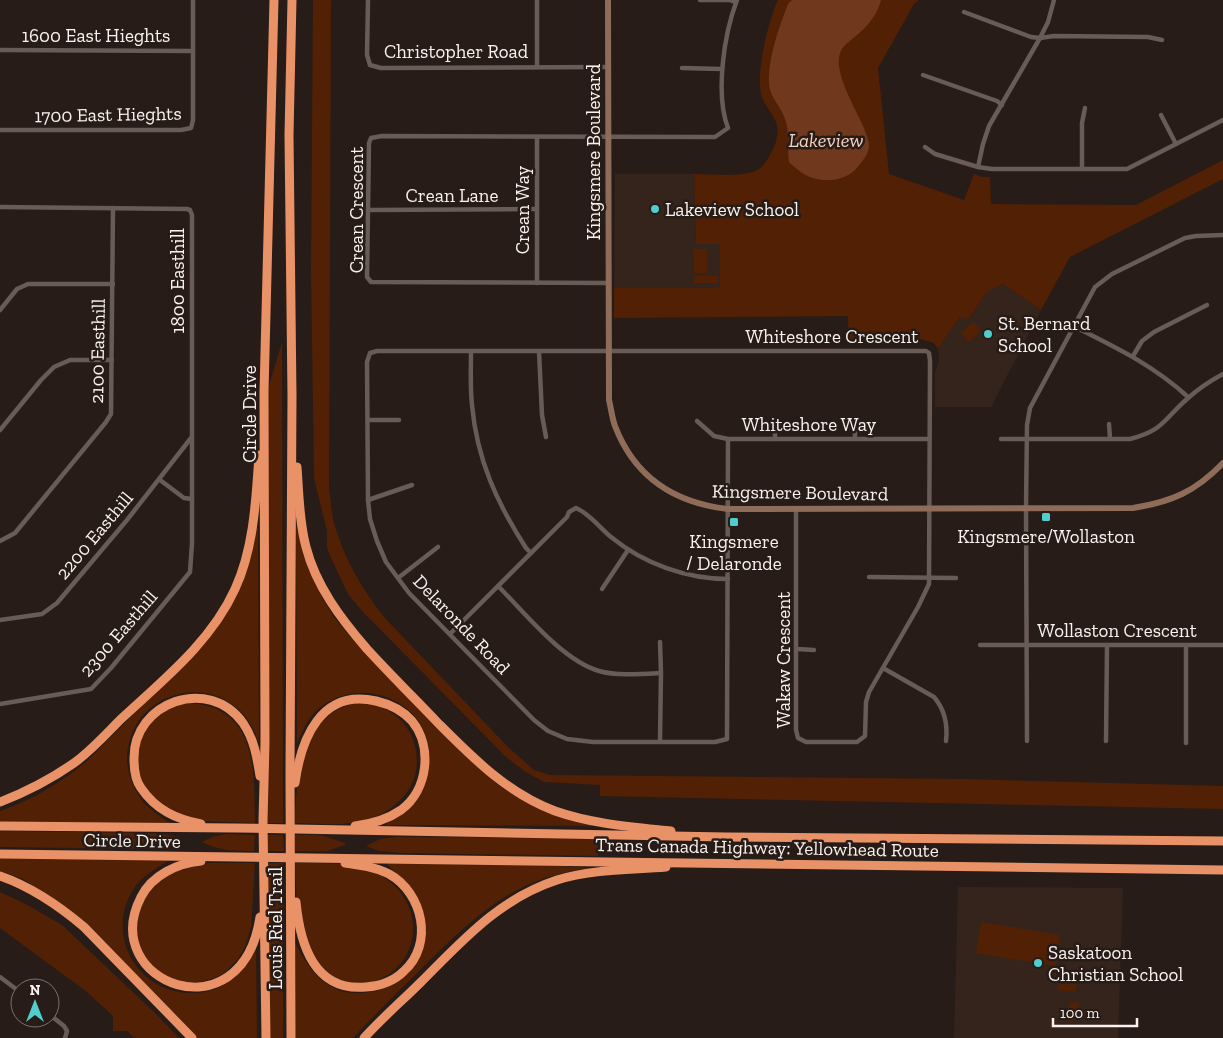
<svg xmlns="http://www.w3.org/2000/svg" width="1223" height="1038" viewBox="0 0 1223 1038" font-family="'Zilla Slab',serif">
<rect width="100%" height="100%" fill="#271c17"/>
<g fill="#35241c">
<path d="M615,174H694L696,244H720V288H614Z"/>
<path d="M1003,284L1041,310L991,407H935V373L939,360L938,349L960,317H970L987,292Z"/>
<path d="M958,887L1123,888L1118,1038H954Z"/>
</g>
<g fill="#522004">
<path d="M313,0H331L329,487C331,500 331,514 335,526C345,560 362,589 384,617L508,747L534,770L550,775L965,779L1223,786V809L600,796V785L544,782L524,771L506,757L363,612L348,594L331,558L327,548V531L314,478L311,270Z"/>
<path d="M778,0H919L914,4L878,68L889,174L964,200L974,174L982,177H990L991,204L1136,205L1223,160V179L1070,257L1041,310L1003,284L987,292L970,317L965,319L960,317L938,349L934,343L921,339L909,344H849L848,316L614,318V288H720V244H696L694,174C711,174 745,178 759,169C765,165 769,157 772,151C776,144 779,133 777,125C774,114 764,106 761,94C756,72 768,21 778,0Z"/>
<rect x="694" y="249" width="13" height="24"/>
<rect x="694" y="276" width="23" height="7"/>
<path d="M973,322L981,330L969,342L961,333Z"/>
<path d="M282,342L283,823H266L268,389Z"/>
<path d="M296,525L307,563L322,597L333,616L352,639L464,754L501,787L519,798L537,808L595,826L386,825L388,821C398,811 414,802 422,790C427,783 428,774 429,765C436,707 368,672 322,706C309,715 303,730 297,744Z"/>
<path d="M256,528H258L259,742C256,737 254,730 251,725C217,668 130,690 127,757C127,773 134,791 144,803C152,811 162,818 171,824L0,822V811C34,799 61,783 88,760L208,639L220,623Z"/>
<path d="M189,703C258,707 254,771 255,823L201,821L167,811L142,785L136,763L143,730L166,708Z"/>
<path d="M357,703C362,703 367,703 372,704C381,705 389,711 396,716C418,733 424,769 407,792C399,803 388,812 374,817C350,827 321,824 295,823C296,776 301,714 357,703Z"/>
<path d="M0,831L146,833C157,834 176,833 183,842L169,847L146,849L0,847Z"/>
<path d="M225,834L255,835L254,851C237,851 218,851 202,842L212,837Z"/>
<path d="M266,835H283L284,851H266Z"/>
<path d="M294,835H321L345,843V845L327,851H295Z"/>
<path d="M396,837L600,838L598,856L402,853L379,851L366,846L380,839Z"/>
<path d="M0,858L169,860C159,867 146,874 138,883C101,929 135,995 194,993C203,993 215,990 223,985C239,976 247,960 256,945L257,1038H195L64,906L23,879L0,871Z"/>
<path d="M207,863H255L251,927L245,947L238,959L223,974L212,979L190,984L156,973L135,942L141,900L161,876L186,865Z"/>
<path d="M266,863H283V1038H267Z"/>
<path d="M295,863C318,863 348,862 370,870C387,877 401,889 408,905C434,968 353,1013 317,962C313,957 311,951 309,945C306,937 301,928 299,920C296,902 296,882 295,863Z"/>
<path d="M386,863L557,866L591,868C512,878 476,915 422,968C399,991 375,1014 353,1038H294L293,939C310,972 328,999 370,992C380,990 394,986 401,978C407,971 410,959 414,950C421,935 427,929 423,911C418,890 399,878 386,863Z"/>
<path d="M0,892L24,903L62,925L155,1013L179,1038H135L127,1031H113V1016L87,992L0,928Z"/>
<path d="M981,922L1060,935L1055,966L976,953Z"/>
<path d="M1059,980L1077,982L1075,992L1058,990Z"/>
<path d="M1070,1002L1079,1003L1078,1017L1072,1022L1069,1021L1065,1015L1068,1012Z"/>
</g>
<path fill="#70391d" d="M792,0H881C878,13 869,25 858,34C851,41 841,45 839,57C836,77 856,109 864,128C866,134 869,140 869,146C869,154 861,163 856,169C848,177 836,181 825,180C808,179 801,173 789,162C787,148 790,132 785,119C781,106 770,98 769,84C768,57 779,28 788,4Z"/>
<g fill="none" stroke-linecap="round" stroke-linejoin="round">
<g stroke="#695b55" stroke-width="4.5">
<path d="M368,0L367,55L370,65L381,68L608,67"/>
<path d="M537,0V67"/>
<path d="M700,0H730L736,2"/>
<path d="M1054,0L1048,22L1040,38L989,126L983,144L978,167L992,169H1127L1223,120"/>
<path d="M964,12L1031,37L1040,38L1054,36L1148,37L1162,40"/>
<path d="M0,50L193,51"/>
<path d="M682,68L722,69"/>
<path d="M923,75L997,101L1002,105"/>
<path d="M1161,115L1176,144"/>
<path d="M0,130H181L191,128L193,120V0"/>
<path d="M925,147L935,154L978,167"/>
<path d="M1082,169V123L1085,108"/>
<path d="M0,207L187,209L190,210L192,215V543L190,572L111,668L91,689L0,704"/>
<path d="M368,210L537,209"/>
<path d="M537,283V137"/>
<path d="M608,283L371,282L367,277L369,143L371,138L382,136L715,137L728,128C715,94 724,34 737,0"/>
<path d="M0,310L17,289L28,284H113"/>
<path d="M1073,326C1115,347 1153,365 1188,397"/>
<path d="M471,351C471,369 470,387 472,405C477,460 497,503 526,548L531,553"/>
<path d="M539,351L542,415L546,437"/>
<path d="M1133,356L1142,341L1154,332L1207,305"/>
<path d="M368,420H399"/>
<path d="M697,421L714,436L728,439"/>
<path d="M775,423V439"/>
<path d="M1109,424L1110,438"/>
<path d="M0,430L41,380L54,367L70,360H112"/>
<path d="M855,438V423"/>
<path d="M1001,439H1130C1164,430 1163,420 1187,399C1198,389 1210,381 1223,374"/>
<path d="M160,480L184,498L192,499"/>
<path d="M368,500L412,485"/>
<path d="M796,509V730L798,738L806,742H857L865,736L866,702L869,692L918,607L929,584L930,361L929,353L926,351H377L370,353L367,362L368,500L370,519L377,541L386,562L409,593L534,720L548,731L567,739L593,742H715L727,739L728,439H929"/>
<path d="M0,541L15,533L106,422L111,414L113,208"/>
<path d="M869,577L956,578"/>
<path d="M398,578L438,547"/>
<path d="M498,586C526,614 562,660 599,671C616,676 643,674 661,673L660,741"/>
<path d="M602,589L628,550"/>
<path d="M0,620L42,614L57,603L127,520L191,438"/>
<path d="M450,634L567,517L569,512L576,508C590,514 600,528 611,537C644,564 687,579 728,579"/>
<path d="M660,642L661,673"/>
<path d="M980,645H1223"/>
<path d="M1186,646V743"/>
<path d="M797,649L814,650"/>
<path d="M883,668L934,697C945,710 948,724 946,741"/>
<path d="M1027,741L1026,508L1027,425L1030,408L1095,287L1112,274L1185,238L1196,236L1223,235"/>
<path d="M1106,741L1107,645"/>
<path d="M0,977L20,992"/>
<path d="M50,1015L64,1026L67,1031L65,1038"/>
</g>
<path stroke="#8f6b5a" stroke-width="6" d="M608,0L609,400C611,408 612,418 615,426C635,478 675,503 728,509L1133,508C1172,502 1196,491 1223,463"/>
<g stroke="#e99167" stroke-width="9">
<path d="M297,467C299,493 299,521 306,547C316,586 341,619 367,649C390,674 414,698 438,723C473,758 507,793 555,811C592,824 633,827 671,831"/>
<path d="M295,783C301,739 321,688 376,701C389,704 403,711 412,721C433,747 428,790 401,810C388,819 371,824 355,826"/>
<path d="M0,802C26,792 51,779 74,763C91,751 106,734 121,719C163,680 211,642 235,589C254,548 256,499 259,455"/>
<path d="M201,824C176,819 156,810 141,788C135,780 134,769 134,759C133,702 209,675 243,723C254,739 257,757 260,776"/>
<path d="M0,826L236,828L726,837L1223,841"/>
<path d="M0,854L1223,870"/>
<path d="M201,861C178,863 152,875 141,897C97,983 242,1038 260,917"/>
<path d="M0,876C32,887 58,905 84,927L192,1038"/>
<path d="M296,902C300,944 314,992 366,987C380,986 394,981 404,971C434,944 423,893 389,874C375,867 360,865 345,863"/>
<path d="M266,1038L263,821L265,743L264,392L274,0"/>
<path d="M291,1038L290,774L292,396L289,135L292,0"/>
<path d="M364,1038C382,1018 402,1001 421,982C463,940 499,899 557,880C592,869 630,870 666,867"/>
</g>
</g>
<g fill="#52cdce" stroke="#271c17" stroke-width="2">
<circle cx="655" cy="209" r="5"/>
<circle cx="988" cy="334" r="5"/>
<rect x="1041" y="512" width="10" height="10" rx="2.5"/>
<rect x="729" y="517" width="10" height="10" rx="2.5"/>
<circle cx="1038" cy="963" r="5"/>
</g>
<g text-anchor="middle" stroke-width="5" stroke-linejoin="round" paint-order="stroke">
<g font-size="19" fill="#faf2ee" stroke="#271c17">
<text x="96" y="42">1600 East Hieghts</text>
<text x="456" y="58">Christopher Road</text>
<text transform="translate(108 114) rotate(-1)" y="7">1700 East Hieghts</text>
<text transform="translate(593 152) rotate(-90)" y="7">Kingsmere Boulevard</text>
<text x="452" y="202">Crean Lane</text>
<text transform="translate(356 210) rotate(-90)" y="7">Crean Crescent</text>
<text transform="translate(522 210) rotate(-90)" y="7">Crean Way</text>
<text transform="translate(177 281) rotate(-90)" y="7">1800 Easthill</text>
<text x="832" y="343">Whiteshore Crescent</text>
<text transform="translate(97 351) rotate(-89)" y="7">2100 Easthill</text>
<text transform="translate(249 414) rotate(-90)" y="7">Circle Drive</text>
<text x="809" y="431">Whiteshore Way</text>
<text transform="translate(800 492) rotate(1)" y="7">Kingsmere Boulevard</text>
<text transform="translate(94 535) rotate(-50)" y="7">2200 Easthill</text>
<text transform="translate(462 624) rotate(46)" y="7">Delaronde Road</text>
<text x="1117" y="637">Wollaston Crescent</text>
<text transform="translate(118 633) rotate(-49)" y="7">2300 Easthill</text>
<text transform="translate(783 660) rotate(-90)" y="7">Wakaw Crescent</text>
<text transform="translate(132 840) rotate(1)" y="7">Circle Drive</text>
<text transform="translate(767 847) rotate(1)" y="7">Trans Canada Highway: Yellowhead Route</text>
<text transform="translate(275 928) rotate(-90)" y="7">Louis Riel Trail</text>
</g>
<g font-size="19" fill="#faf2ee" stroke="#271c17" text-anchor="start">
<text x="665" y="216">Lakeview School</text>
<text x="998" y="330">St. Bernard<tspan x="998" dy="22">School</tspan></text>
<text x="1046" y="543" text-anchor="middle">Kingsmere/Wollaston</text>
<text x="734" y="548" text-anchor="middle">Kingsmere<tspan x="734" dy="22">/ Delaronde</tspan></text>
<text x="1048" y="959">Saskatoon<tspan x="1048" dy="22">Christian School</tspan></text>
</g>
<g font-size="20" font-style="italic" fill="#f5d0c0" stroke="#271c17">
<text x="826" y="147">Lakeview</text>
</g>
</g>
<g transform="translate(35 1003)"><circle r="24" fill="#271c17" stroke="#7b726d"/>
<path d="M0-4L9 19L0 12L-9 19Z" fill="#52cdce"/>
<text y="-8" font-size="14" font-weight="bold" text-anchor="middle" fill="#faf2ee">N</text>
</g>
<path d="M1053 1018v8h84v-8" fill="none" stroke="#faf2ee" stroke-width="2.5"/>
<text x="1060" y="1018" font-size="15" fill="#faf2ee" stroke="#271c17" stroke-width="4" paint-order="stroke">100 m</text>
</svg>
